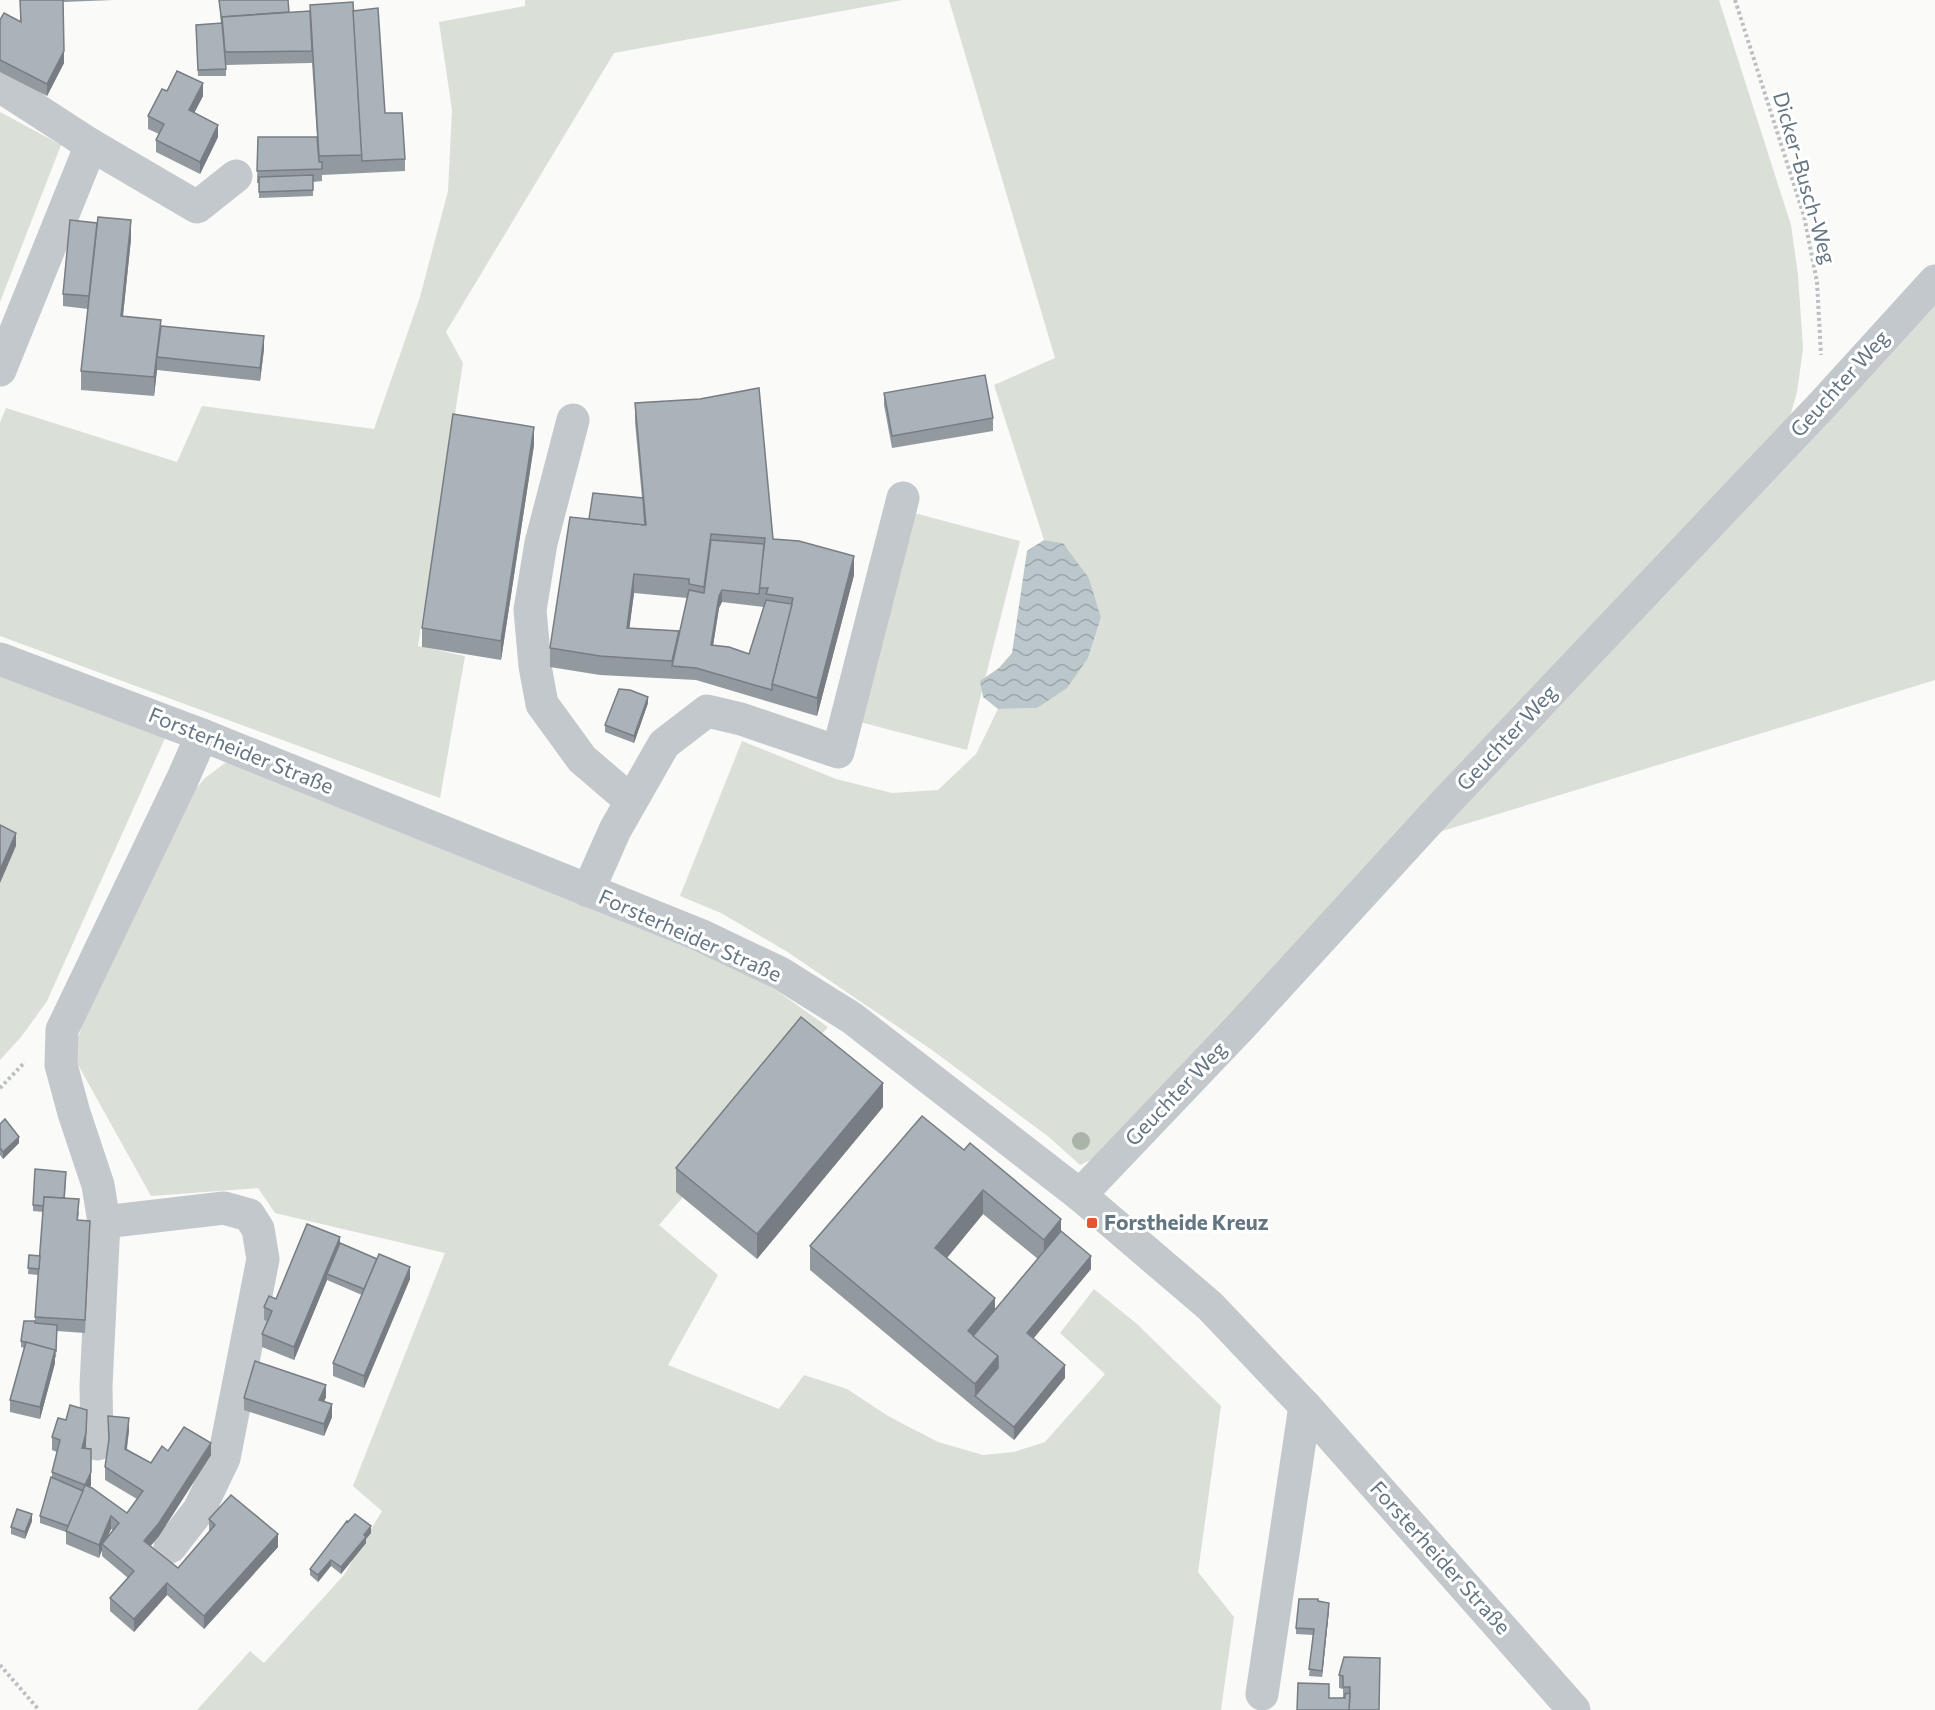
<svg xmlns="http://www.w3.org/2000/svg" width="1935" height="1710" viewBox="0 0 1935 1710" font-family="Commissioner,sans-serif">
<defs>
<pattern id="water-waves" width="16" height="10" patternUnits="userSpaceOnUse" patternTransform="scale(1.5)"><rect width="16" height="10" fill="#bbc7cb"/><path d="M0 5q4-4 8 0t8 0" fill="none" stroke="#9ca6aa"/></pattern>
</defs>
<rect width="100%" height="100%" fill="#fafaf8"/>
<g fill="#dadfd7">
<path d="M525,0H902L614,53L446,332L463,363L418,646L465,656L440,798L0,636V423L6,408L177,462L202,406L374,429L420,297L448,191L452,110L439,22L525,6Z"/>
<path d="M949,0H1719L1791,225L1798,275L1803,349L1797,392L1789,420L1099,1156L1080,1165L1049,1137L932,1050L786,951L721,913L680,896L742,741L836,779L892,793L938,790L976,754L998,709L1037,708L1088,658L1101,619L1089,578L1063,543L1044,540L994,385L1055,358Z"/>
<path d="M0,112L61,145L0,302Z"/>
<path d="M1935,293V680L1436,833Z"/>
<path d="M914,513L1020,541L967,750L860,722Z"/>
<path d="M0,674L166,736L47,1001L21,1037L0,1060Z"/>
<path d="M229,760L742,966L828,1027L659,1225L718,1275L668,1365L779,1409L804,1375L847,1389L888,1416L938,1442L983,1455L1014,1452L1045,1442L1105,1374L1060,1333L1094,1289L1137,1324L1221,1406L1198,1572L1234,1617L1221,1710H197L250,1651L264,1663L344,1575L382,1511L353,1486L445,1253L275,1213L258,1188L151,1196L72,1054L87,1013L194,791L205,778Z"/>
</g>
<path fill="url(#water-waves)" d="M1044,540L1063,543L1089,578L1101,618L1088,658L1067,688L1037,708L998,709L983,697L980,681L999,668L1012,653L1027,551Z"/>
<g fill="none" stroke-linecap="round" stroke-linejoin="round">
<g stroke="#bbbfc2" stroke-width="4" stroke-dasharray="3 3" stroke-linecap="butt">
<path d="M1735,0L1804,216L1817,282L1821,355"/>
<path d="M0,1088L25,1062"/>
<path d="M0,1665L39,1710"/>
</g>
<g stroke="#c3c8cc" stroke-width="33">
<path d="M0,86L91,145L197,207L236,176"/>
<path d="M0,370L91,145"/>
<path d="M573,420L541,543L530,610L535,666L542,704L582,759L631,801"/>
<path d="M0,659L202,735L700,935L780,973L852,1018L1080,1195L1210,1306L1305,1406L1574,1710"/>
<path d="M588,891L615,830L664,744L707,711L741,719L838,752L903,498"/>
<path d="M1080,1195L1242,1025L1446,802L1824,403L1935,281"/>
<path d="M97,1444L96,1386L104,1222"/>
<path d="M170,1547L199,1510L224,1458L263,1259L258,1229L249,1215L224,1208L104,1222L98,1185L74,1113L61,1065L62,1030L183,778L202,735"/>
<path d="M1262,1694L1305,1406"/>
</g>
</g>
<circle fill="#aab4a7" cx="1081" cy="1141" r="9"/>
<g fill="#929a9f" fill-rule="evenodd">
<path d="M20,0H113L63,2L64,63L47,96L0,72V20L20,22Z"/>
<path d="M219,0L289,12L353,11L385,113L405,159V171L322,175V181L313,182V196L259,198V183H257L258,137H317L312,63L226,65V76H198L196,25L221,23Z"/>
<path d="M167,91L203,96L194,113L218,137L200,174L156,152V140L159,134L148,129V116Z"/>
<path d="M131,239L123,316L161,326L264,349L260,381L157,370L154,396L81,390V371L88,309L63,306V294Z"/>
<path d="M884,393L993,418V431L892,448L884,405Z"/>
<path d="M635,403L773,539L854,575L817,716L696,680L600,675L550,667V648L589,519L642,498L635,422ZM634,593L687,598L679,637L629,629ZM722,602L764,607L749,654L713,646L719,608Z"/>
<path d="M534,445L501,660L422,647V628Z"/>
<path d="M648,703L634,743L605,732V725Z"/>
<path d="M883,1107L757,1259L676,1192V1168Z"/>
<path d="M922,1116L1061,1231L1091,1269L1033,1339L1065,1378L1014,1440L975,1408L810,1270V1246ZM983,1214L1038,1259L995,1309L947,1258Z"/>
<path d="M0,1124L19,1143L3,1159L0,1155Z"/>
<path d="M66,1178L65,1198L79,1212L78,1220L90,1234L85,1333L57,1331L56,1358L55,1357V1363L40,1419L10,1412V1400L24,1348L21,1347V1341L35,1321L38,1275L28,1274L29,1255L40,1256L43,1212L33,1211V1205Z"/>
<path d="M340,1243L377,1259L410,1279L364,1388L333,1376V1363L362,1295L327,1280L294,1360L262,1347V1334L267,1321L264,1320V1307L276,1299Z"/>
<path d="M326,1397L324,1402L332,1417L324,1436L244,1410V1398Z"/>
<path d="M129,1430L127,1449L151,1463L168,1451L211,1455L159,1536L150,1546L178,1568L209,1532V1519L278,1547L204,1629L167,1595L134,1632L110,1611V1598L128,1578L102,1556V1550L99,1558L66,1544V1532L40,1523V1516L52,1478V1472L57,1452L52,1450V1437L86,1446V1449H91V1485L90,1487L127,1513L137,1499L105,1480V1467ZM111,1529L113,1530L107,1538Z"/>
<path d="M32,1521L25,1539L11,1534V1527Z"/>
<path d="M371,1533L366,1539V1543L341,1574L331,1566L318,1582L310,1575V1569Z"/>
<path d="M1318,1601L1329,1610L1322,1677L1309,1676L1313,1635L1296,1634V1628Z"/>
<path d="M1380,1671L1379,1710L1329,1698H1343V1689L1339,1688V1675Z"/>
</g>
<g fill="#777d82">
<path d="M64,51V63L47,96V84Z"/>
<path d="M203,83V96L189,123V110Z"/>
<path d="M218,125V137L200,174V162Z"/>
<path d="M131,220V239L121,334V316Z"/>
<path d="M161,320V339L157,357V370L154,396V377Z"/>
<path d="M264,336V349L260,381V368Z"/>
<path d="M534,427V445L501,660V641Z"/>
<path d="M854,556V575L817,716V698Z"/>
<path d="M634,574V593L627,647V628Z"/>
<path d="M722,590V602L719,608L711,658V645L719,596Z"/>
<path d="M648,697V703L634,743V736Z"/>
<path d="M16,833V846L0,883V870Z"/>
<path d="M883,1083V1107L757,1259V1234Z"/>
<path d="M19,1137V1143L3,1159V1152Z"/>
<path d="M983,1190V1214L935,1272V1248Z"/>
<path d="M1061,1219V1244L1044,1264V1240Z"/>
<path d="M340,1237V1250L327,1274V1280L294,1360V1347Z"/>
<path d="M1091,1256V1269L1027,1346V1333Z"/>
<path d="M410,1267V1279L364,1388V1376Z"/>
<path d="M995,1298V1322L974,1348L968,1331Z"/>
<path d="M55,1350V1363L40,1419V1407Z"/>
<path d="M998,1356V1381L975,1396V1408V1384Z"/>
<path d="M1065,1365V1378L1014,1440V1427Z"/>
<path d="M326,1385V1397L319,1413V1400Z"/>
<path d="M332,1404V1417L324,1436V1424Z"/>
<path d="M87,1410L86,1446L82,1461V1448Z"/>
<path d="M129,1418V1430L125,1461V1449Z"/>
<path d="M211,1443V1455L159,1536L144,1554V1541Z"/>
<path d="M91,1472V1485L85,1498V1485Z"/>
<path d="M32,1514V1521L25,1539V1532Z"/>
<path d="M111,1516V1529L104,1545L102,1544V1550L99,1558V1545Z"/>
<path d="M371,1526V1533L366,1539V1543L341,1574V1567Z"/>
<path d="M278,1534V1547L204,1629V1616Z"/>
<path d="M331,1560V1566L318,1582V1575Z"/>
<path d="M167,1583V1595L134,1632V1619Z"/>
<path d="M1329,1603V1610L1322,1677V1671Z"/>
</g>
<g fill="#aab3b9" stroke="#777d82" stroke-width="1.5">
<path d="M20,0H63L64,51L47,84L0,60V20L4,13L21,22Z"/>
<path d="M219,0H288L289,12L222,17V23Z"/>
<path d="M353,2L362,155L319,156L310,5Z"/>
<path d="M378,8L385,113H402L405,159L362,161L353,11Z"/>
<path d="M310,11L312,51L225,52L222,17Z"/>
<path d="M222,23L226,69L198,70L196,25Z"/>
<path d="M177,71L203,83L189,110L218,125L200,162L156,140L164,124L148,116L162,89L167,91Z"/>
<path d="M258,137H317L319,162H322V169L257,171Z"/>
<path d="M313,175V190L259,192V177Z"/>
<path d="M98,217L131,220L121,316L161,320L154,377L81,371Z"/>
<path d="M70,220L97,223L89,296L63,294Z"/>
<path d="M161,326L264,336L260,368L157,357Z"/>
<path d="M985,375L993,418L892,436L884,393Z"/>
<path d="M759,388L773,539L799,541L854,556L817,698L772,684L793,598L766,594L768,588H759L765,538L711,534L704,587L689,584V579L634,574L627,628L679,631L672,661L600,656L550,648L570,517L646,525L635,403L700,399Z"/>
<path d="M453,414L534,427L501,641L422,628Z"/>
<path d="M593,493L643,498L645,525L589,519Z"/>
<path d="M711,540L764,544L759,594L722,590L719,596L711,645L729,647L749,654L766,600L792,604L772,684V690L696,668L672,666L689,590L704,593Z"/>
<path d="M619,689L630,690L648,697L634,736L605,725Z"/>
<path d="M0,825L16,833L0,870Z"/>
<path d="M801,1017L883,1083L757,1234L676,1168Z"/>
<path d="M922,1116L964,1150L970,1143L1061,1219L1044,1240L983,1190L935,1248L995,1298L968,1331L998,1356L975,1384L810,1246Z"/>
<path d="M5,1119L19,1137L3,1152L0,1148V1124Z"/>
<path d="M35,1169L66,1172L64,1198L44,1197V1206L33,1205Z"/>
<path d="M44,1197L79,1199L77,1220L90,1221L85,1320L35,1317Z"/>
<path d="M307,1224L340,1237L294,1347L262,1334L272,1311L264,1307L269,1296L276,1299Z"/>
<path d="M1061,1231L1091,1256L1027,1333L1065,1365L1014,1427L975,1396L998,1368V1356L973,1336Z"/>
<path d="M340,1243L377,1259L364,1289L327,1274Z"/>
<path d="M379,1254L410,1267L364,1376L333,1363Z"/>
<path d="M29,1255L40,1256L39,1269L28,1268Z"/>
<path d="M24,1321H35V1323L57,1325L56,1351L21,1341Z"/>
<path d="M26,1342L55,1350L40,1407L10,1400Z"/>
<path d="M255,1361L326,1385L319,1400L332,1404L324,1424L244,1398Z"/>
<path d="M70,1405L87,1410L86,1433L82,1448L91,1449V1472L85,1485L52,1472L60,1440L52,1437L58,1418L66,1420Z"/>
<path d="M108,1416L129,1418L125,1449L151,1463L162,1446L168,1451L184,1427L211,1443L159,1523L144,1541L178,1568L215,1525L209,1519L231,1495L278,1534L204,1616L167,1583L134,1619L110,1598L134,1571L102,1544L119,1523L111,1516L99,1545L66,1531L85,1485L92,1488L127,1513L143,1491L105,1467L109,1439Z"/>
<path d="M51,1477L83,1491L68,1526L40,1516Z"/>
<path d="M17,1509L32,1514L25,1532L11,1527Z"/>
<path d="M355,1514L371,1526L364,1535L366,1537L341,1567L331,1560L318,1575L310,1569L347,1521L348,1522Z"/>
<path d="M1299,1599H1318V1601L1329,1603L1322,1671L1309,1669L1314,1629L1296,1628Z"/>
<path d="M1344,1657L1380,1658L1379,1710H1349L1350,1687H1343V1676L1339,1675Z"/>
<path d="M1298,1683L1329,1684V1698H1345V1694L1350,1693L1349,1710H1297Z"/>
</g>
<rect fill="#e4572e" stroke="#fff" stroke-width="2" x="1086" y="1217" width="12" height="12" rx="3"/>
<g text-anchor="middle" stroke-width="6" stroke-linejoin="round" paint-order="stroke">
<g font-size="21" fill="#657683" stroke="#fff">
<text transform="translate(1804 178) rotate(74)" y="7">Dicker-Busch-Weg</text>
<text transform="translate(1840 384) rotate(-48)" y="7">Geuchter Weg</text>
<text transform="translate(1507 738) rotate(-47)" y="7">Geuchter Weg</text>
<text transform="translate(241 751) rotate(22)" y="7">Forsterheider Straße</text>
<text transform="translate(690 936) rotate(24)" y="7">Forsterheider Straße</text>
<text transform="translate(1176 1094) rotate(-46)" y="7">Geuchter Weg</text>
<text transform="translate(1440 1558) rotate(48)" y="7">Forsterheider Straße</text>
</g>
<g font-size="21" font-weight="bold" fill="#657683" stroke="#fff" text-anchor="start">
<text x="1104" y="1230">Forstheide Kreuz</text>
</g>
</g>
</svg>
